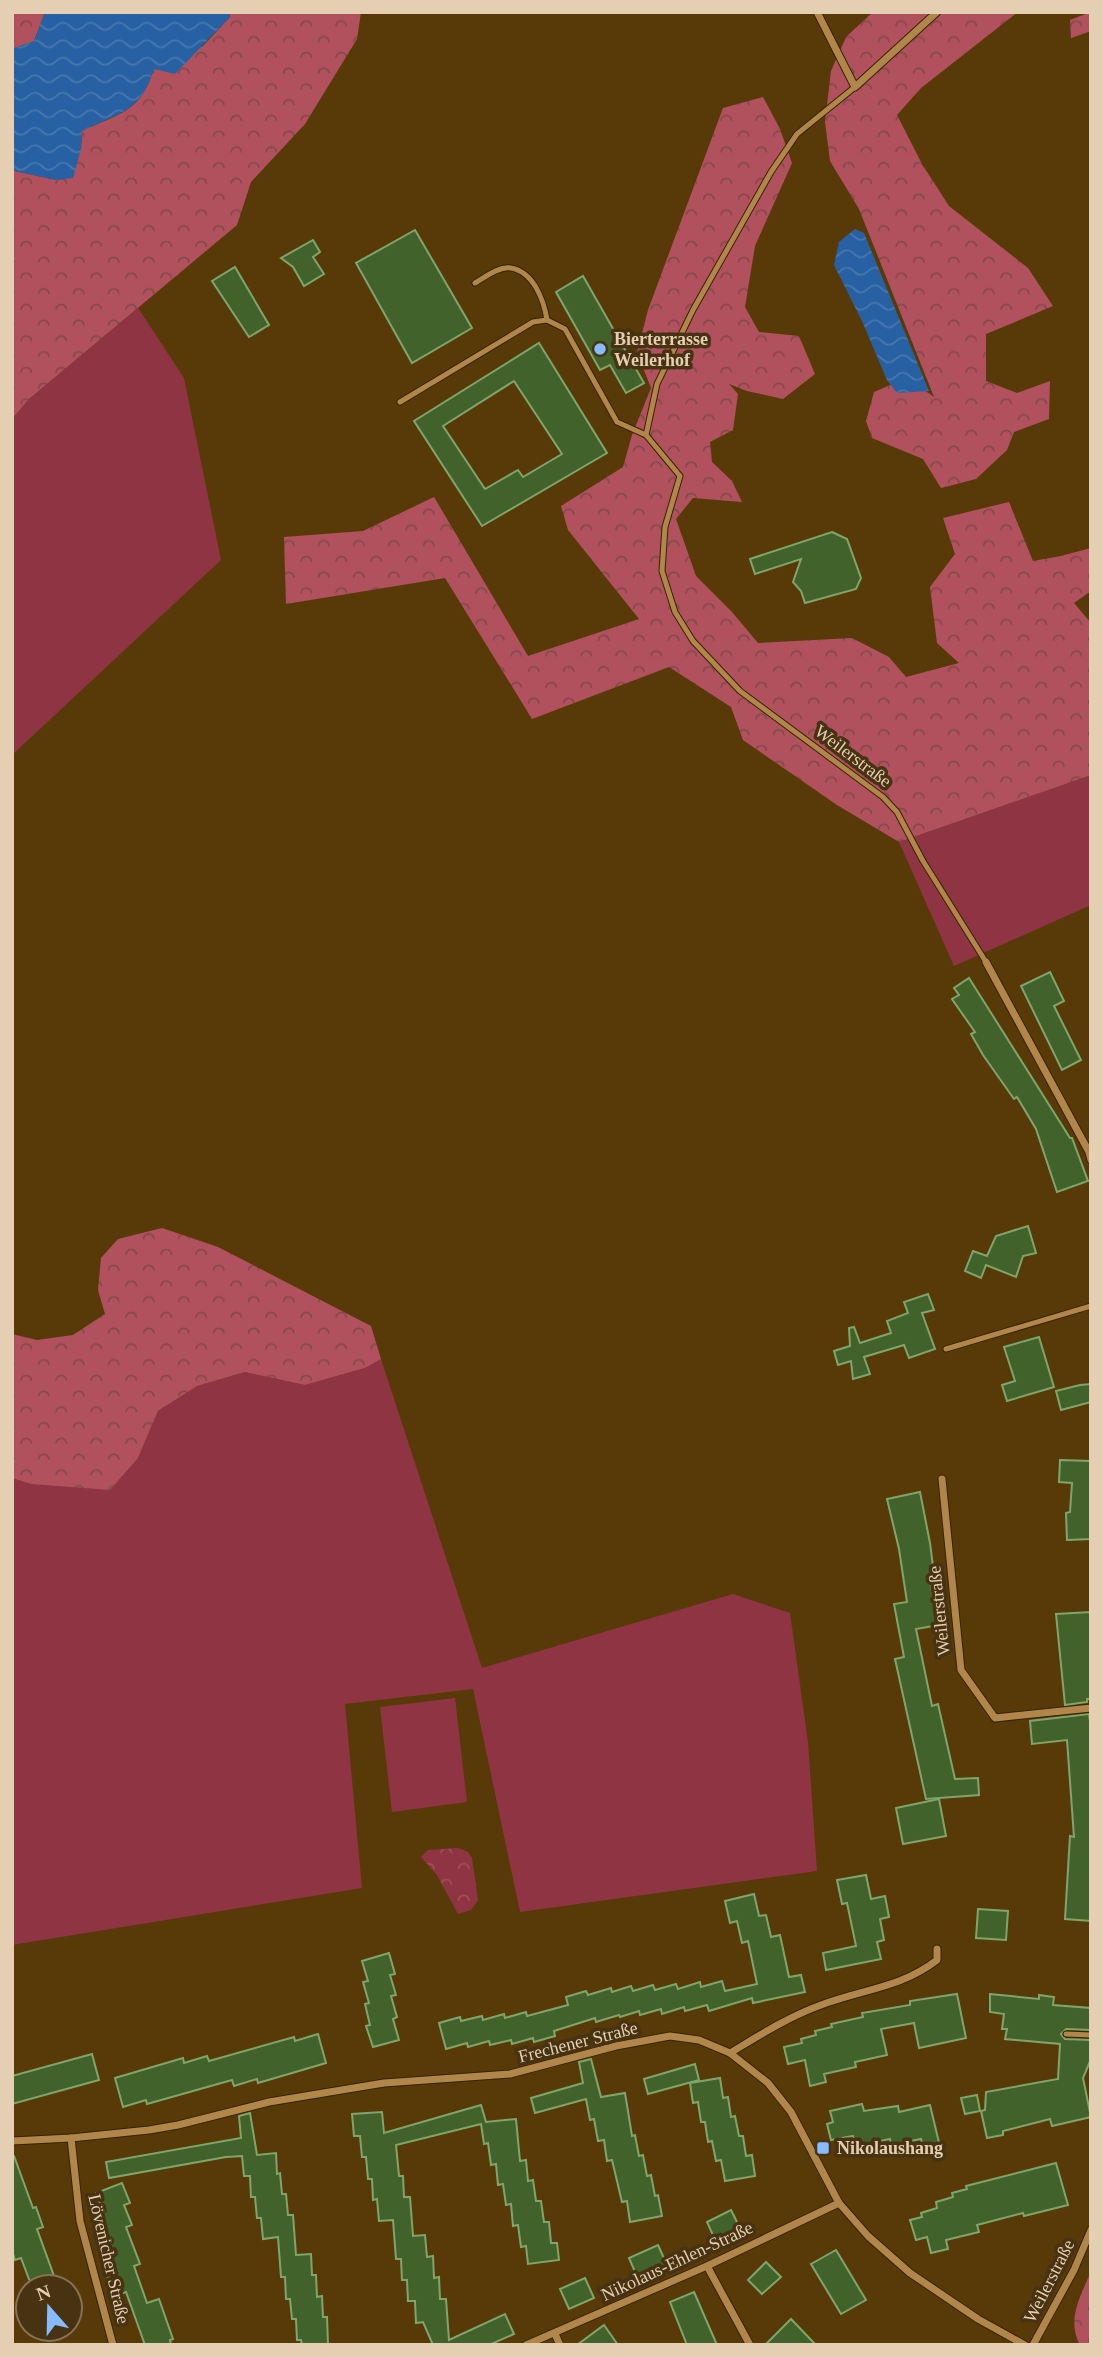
<svg xmlns="http://www.w3.org/2000/svg" width="1103" height="2357" viewBox="0 0 1103 2357" font-family="Georgia,serif">
<defs>
<pattern id="forest-crowns" width="20" height="18" patternUnits="userSpaceOnUse" patternTransform="scale(1.75)"><rect width="20" height="18" fill="#b0515d"/><path d="M2 6a3 3 0 1 1 6 0M12 15a3 3 0 1 1 6 0" fill="none" stroke="#85494d"/></pattern>
<pattern id="park-crowns" width="20" height="18" patternUnits="userSpaceOnUse" patternTransform="scale(1.75)"><rect width="20" height="18" fill="#8f3442"/><path d="M2 6a3 3 0 1 1 6 0M12 15a3 3 0 1 1 6 0" fill="none" stroke="#9f505b"/></pattern>
<pattern id="water-waves" width="16" height="10" patternUnits="userSpaceOnUse" patternTransform="scale(1.75)"><rect width="16" height="10" fill="#2761a4"/><path d="M0 5q4-4 8 0t8 0" fill="none" stroke="#4677ae"/></pattern>
</defs>
<rect width="100%" height="100%" fill="#583a08"/>
<g fill="#8f3442">
<path d="M138,308L184,378L221,560L12,755V419L29,399Z"/>
<path d="M1091,775V905L954,966L899,842Z"/>
<path d="M381,1359L482,1668L733,1594L790,1613L808,1742L817,1871L520,1912L473,1689L345,1704L362,1888L12,1945V1478L31,1484L138,1458L158,1411L197,1386L245,1372L305,1385L365,1368Z"/>
<path d="M455,1698L467,1802L392,1812L380,1707Z"/>
</g>
<g fill="url(#forest-crowns)">
<path d="M12,12H45L34,41L12,49Z"/>
<path d="M229,12H361L357,39L305,124L251,182L237,225L29,399L12,419V168L15,171L56,180L81,149L82,131C120,113 140,113 154,69L203,46L230,17Z"/>
<path d="M873,12H1018L921,88L897,115L922,164L949,206L1028,268L1053,306L986,334V381L1017,393L1050,381L1049,419L1014,432L1007,450L976,479L941,488L923,459L872,438L866,421L874,392L907,378L934,397L859,209L830,161L825,122L831,71L846,37Z"/>
<path d="M1091,12V31L1071,38L1070,20Z"/>
<path d="M763,97L780,129L792,163L755,246L745,307L759,332L799,336L815,374L783,399L747,391L729,384L738,394L733,430L710,442L712,462L732,481L742,502L693,498L676,519L696,576L732,612L758,643L852,638L889,657L906,677L959,663L937,643L930,587L955,554L943,518L1009,502L1033,561L1061,556L1091,548V591L1074,603L1091,623V775L899,842L837,805L743,740L731,707L669,667L532,719L445,578L286,604L284,537L363,531L434,497L528,656L639,619L568,530L561,506L623,467L632,435L651,388L637,352L648,310L723,108Z"/>
<path d="M162,1228L218,1247L371,1326L381,1359L365,1368L305,1385L245,1372L197,1386L158,1411L138,1458L110,1490L31,1484L12,1478V1334L37,1340L73,1335L105,1314L98,1290L101,1258L118,1239Z"/>
<path d="M1091,2271V2345H1080C1066,2319 1081,2296 1091,2271Z"/>
</g>
<path fill="url(#park-crowns)" d="M458,1848L468,1852L472,1858L478,1900L471,1910L458,1914L437,1875L421,1857L428,1850Z"/>
<g fill="url(#water-waves)">
<path d="M45,12H229L230,17L175,74L154,69C140,113 120,112 82,131L81,149L73,178L56,180L15,171L12,168V49L34,41Z"/>
<path d="M855,229L864,233L929,391L897,393L887,380L862,321L834,265L839,242Z"/>
</g>
<g fill="#41622a" stroke="#80a56a" stroke-width="2" fill-rule="evenodd">
<path d="M415,230L472,328L412,363L356,263Z"/>
<path d="M313,240L320,252L313,257L324,274L304,286L293,267L281,258Z"/>
<path d="M235,267L269,325L249,337L212,281Z"/>
<path d="M583,276L644,383L626,393L610,365L600,370L556,292Z"/>
<path d="M539,343L607,453L482,526L414,421ZM514,381L562,454L523,477L518,470L485,489L443,426Z"/>
<path d="M832,532L847,539L861,578L856,589L805,603L801,591L793,582L801,559L755,574L750,559Z"/>
<path d="M1050,972L1064,1001L1054,1006L1081,1060L1062,1070L1021,986Z"/>
<path d="M969,978L1070,1138H1072L1088,1181L1057,1192L1036,1129L1017,1097L1014,1099L983,1055L971,1034L975,1032L952,999L959,995L954,988Z"/>
<path d="M1028,1226L1036,1253L1023,1256L1016,1277L986,1265L981,1278L965,1271L973,1251L987,1256L996,1236Z"/>
<path d="M928,1294L934,1310L922,1313L935,1349L909,1358L904,1345L864,1357L870,1374L853,1379L851,1361L838,1365L834,1351L850,1346L849,1328L854,1327L860,1343L891,1333L887,1321L908,1313L904,1302Z"/>
<path d="M1039,1337L1054,1387L1007,1401L1002,1385L1015,1381L1004,1347Z"/>
<path d="M1091,1384V1402L1061,1410L1056,1391L1080,1385Z"/>
<path d="M1060,1460L1091,1461V1539L1067,1540L1066,1513L1070,1512L1072,1483L1059,1482Z"/>
<path d="M920,1492L930,1543L935,1582H930L939,1625L916,1629L932,1706L938,1704L955,1779L978,1778L979,1795L926,1799L895,1659L904,1657L894,1604L907,1602L899,1549L887,1499Z"/>
<path d="M1091,1612V1699H1087V1702L1065,1705L1056,1614Z"/>
<path d="M1089,1714L1091,1729V1921L1065,1919L1070,1836L1074,1837L1067,1740L1032,1744L1030,1721Z"/>
<path d="M939,1799L946,1836L903,1844L896,1808Z"/>
<path d="M866,1875L871,1899L885,1896L889,1917L880,1919L884,1940L877,1942L881,1959L826,1970L823,1953L856,1946L847,1903L842,1904L837,1880Z"/>
<path d="M754,1894L759,1916L766,1915L771,1937L780,1935L789,1977L801,1975L805,1992L753,2003L752,1998L709,2011L707,2005L685,2011L684,2007L662,2014L661,2009L640,2015L639,2011L620,2017L619,2015L596,2022L595,2018L554,2031L555,2036L534,2042L533,2038L512,2044L511,2040L490,2045L489,2041L468,2047L467,2043L446,2049L439,2023L460,2017L461,2021L482,2016L483,2020L504,2014L505,2018L526,2012L527,2016L568,2005L566,1997L586,1991L588,1995L611,1988L612,1992L631,1986L633,1991L653,1985L655,1990L676,1984L678,1989L700,1982L701,1987L722,1981L725,1991L757,1984L748,1941L742,1943L737,1921L730,1923L725,1901Z"/>
<path d="M978,1909L1008,1911L1006,1940L976,1938Z"/>
<path d="M389,1953L395,1974L390,1975L396,1995L391,1996L397,2017L393,2019L399,2040L373,2047L366,2026L370,2025L365,2004L369,2003L363,1982L368,1981L362,1961Z"/>
<path d="M957,1994L966,2038L919,2048L914,2023L881,2029L887,2055L855,2062L856,2067L824,2074L826,2082L810,2086L805,2060L788,2064L784,2047L802,2043L801,2039L816,2035L815,2031L832,2027L831,2024L863,2017L862,2013L910,2005V2001Z"/>
<path d="M990,1994L1039,1999V1995L1054,1997L1053,2005L1091,2008V2030L1066,2029L1061,2034L1065,2039L1091,2040V2059L1083,2078L1091,2117L1052,2126L1050,2119L1003,2131V2135L987,2138L981,2111L985,2110L986,2092L1058,2079L1060,2044L1005,2039L1007,2029H1002L1004,2014L990,2012Z"/>
<path d="M318,2034L326,2063L258,2083L257,2079L234,2086L232,2080L147,2104L146,2100L123,2107L115,2078L183,2058L184,2063L207,2056L209,2061L294,2037L295,2041Z"/>
<path d="M92,2054L99,2080L12,2104V2076Z"/>
<path d="M591,2059L601,2097L625,2093L632,2136L635,2135L639,2156L643,2155L647,2176L651,2175L655,2196L658,2195L662,2216L630,2222L627,2201L622,2202L612,2160L607,2161L604,2140L598,2141L594,2119L590,2120L586,2099L535,2113L531,2098L583,2083L579,2062Z"/>
<path d="M695,2064L699,2080L648,2094L644,2079Z"/>
<path d="M720,2078L723,2098L728,2097L731,2117L735,2116L739,2136H743L746,2156L752,2155L755,2176L725,2181L721,2160L716,2161L712,2141L708,2142L705,2122H701L698,2102L693,2103L690,2083Z"/>
<path d="M977,2095L980,2111L965,2114L961,2098Z"/>
<path d="M862,2104L864,2111L898,2106L899,2112L930,2105L941,2151L924,2155L921,2139L891,2145L890,2139L856,2146L853,2136L831,2140L827,2124L833,2122L830,2111Z"/>
<path d="M481,2105L486,2122L516,2119L520,2161L526,2160L528,2181L533,2180L536,2201H541L544,2222H549L551,2243H557L559,2260L528,2264L526,2246L521,2247L518,2225L513,2226L511,2204L506,2205L503,2184L498,2185L496,2164L491,2165L488,2143L484,2144L481,2124L396,2145L399,2176H403L404,2197H410L413,2236L425,2235L427,2257L433,2256L434,2278L439,2277L440,2299H446L449,2340L505,2314L514,2334L489,2345H433L423,2322L416,2323L415,2301H408L407,2280H402L401,2259H396L393,2220L379,2221L377,2199L373,2200L372,2179H368L366,2157H362L360,2136H354L352,2114L382,2112L384,2133Z"/>
<path d="M250,2113L257,2155L276,2153L277,2174L280,2173L282,2194H286L288,2215H293L296,2255L311,2254L312,2275H316L317,2297L322,2296L323,2317H327L328,2345H302L301,2340H297L296,2319H292L290,2299H286L285,2277H281L278,2237L263,2239L261,2218H257L255,2197H251L250,2176H244L242,2156L226,2157L109,2178L106,2162L241,2138L239,2116Z"/>
<path d="M12,2156H14L33,2208L36,2207L43,2227L37,2229L58,2287H32L21,2258L15,2260L12,2251Z"/>
<path d="M1056,2163L1068,2205L1024,2216L1023,2213L977,2225L979,2232L946,2240L948,2249L931,2253L927,2237L916,2240L910,2220L922,2217L921,2213L937,2208L936,2202L953,2197L952,2193L967,2189L966,2186Z"/>
<path d="M122,2183L130,2203L124,2205L132,2225L126,2227L140,2264L134,2266L147,2303L159,2299L173,2339L170,2340L171,2345H145L126,2292L114,2296L107,2276L113,2274L105,2254L111,2252L97,2215L104,2213L96,2193Z"/>
<path d="M731,2210L741,2230L716,2242L707,2222Z"/>
<path d="M658,2245L667,2265L638,2279L629,2258Z"/>
<path d="M836,2250L866,2300L841,2314L811,2264Z"/>
<path d="M766,2262L781,2277L762,2294L748,2280Z"/>
<path d="M585,2278L594,2298L569,2309L560,2289Z"/>
<path d="M694,2292L717,2345H687L670,2302Z"/>
<path d="M791,2319L816,2345H765Z"/>
<path d="M604,2325L618,2345H577Z"/>
</g>
<g fill="none" stroke-linecap="round" stroke-linejoin="round">
<defs>
<g id="lane">
<path d="M475,283C484,278 499,266 511,268C534,272 544,301 547,320"/>
<path d="M400,402L533,322L547,320L565,329L617,422L646,435L680,476L665,527L662,571L675,612L693,641L740,691L883,797L897,812L923,861L986,962"/>
<path d="M646,435L657,384L693,310L771,172L797,134L855,87"/>
<path d="M946,1349L1091,1306"/>
<path d="M1066,2034L1091,2035"/>
</g>
<g id="street">
<path d="M817,12L855,87L937,12"/>
<path d="M986,962L1089,1152L1091,1160"/>
<path d="M942,1479L961,1670L995,1718L1091,1708"/>
<path d="M730,2053C760,2035 788,2017 821,2005C863,1989 901,1988 937,1960V1949"/>
<path d="M71,2138L80,2221L113,2345"/>
<path d="M12,2141L71,2138L149,2130L178,2125L269,2102L384,2083L510,2074L616,2046L670,2036L699,2040L730,2053L768,2083L791,2112L839,2203L868,2236L910,2273L978,2319L1025,2345"/>
<path d="M707,2266L750,2345"/>
<path d="M555,2334L560,2345"/>
<path d="M526,2345L707,2266L839,2203"/>
<path d="M1033,2345L1074,2270L1091,2230"/>
</g>
</defs>
<use href="#lane" stroke="#372302" stroke-width="7"/>
<use href="#street" stroke="#372302" stroke-width="9"/>
<use href="#lane" stroke="#b0864b" stroke-width="5"/>
<use href="#street" stroke="#b0864b" stroke-width="7"/>
</g>
<g fill="#87bbfb" stroke="#473212" stroke-width="2.5">
<circle cx="600" cy="349" r="7"/>
<rect x="816" y="2141" width="14" height="14" rx="3.5"/>
</g>
<g text-anchor="middle" stroke-width="7" stroke-linejoin="round" paint-order="stroke">
<g font-size="18" font-weight="bold" fill="#e5cfb2" stroke="#473212" text-anchor="start">
<text x="614" y="345">Bierterrasse<tspan x="614" dy="21">Weilerhof</tspan></text>
<text x="837" y="2154">Nikolaushang</text>
</g>
<g font-size="18" fill="#e5cfb2" stroke="#473212">
<text transform="translate(853 756) rotate(37)" y="6">Weilerstraße</text>
<text transform="translate(939 1611) rotate(-96)" y="6">Weilerstraße</text>
<text transform="translate(578 2042) rotate(-14)" y="6">Frechener Straße</text>
<text transform="translate(109 2259) rotate(77)" y="6">Lövenicher Straße</text>
<text transform="translate(677 2261) rotate(-25)" y="6">Nikolaus-Ehlen-Straße</text>
<text transform="translate(1049 2281) rotate(-63)" y="6">Weilerstraße</text>
</g>
</g>
<rect width="1103" height="2357" fill="none" stroke="#e5cfb2" stroke-width="28"/>
<g transform="translate(49 2308) rotate(340)"><circle r="33" fill="#473212" stroke="#867152" stroke-width="2"/>
<path d="M0-5L12 26L0 18L-12 26Z" fill="#87bbfb"/>
<text y="-10" font-size="19" font-weight="bold" text-anchor="middle" fill="#e5cfb2">N</text>
</g>
</svg>
